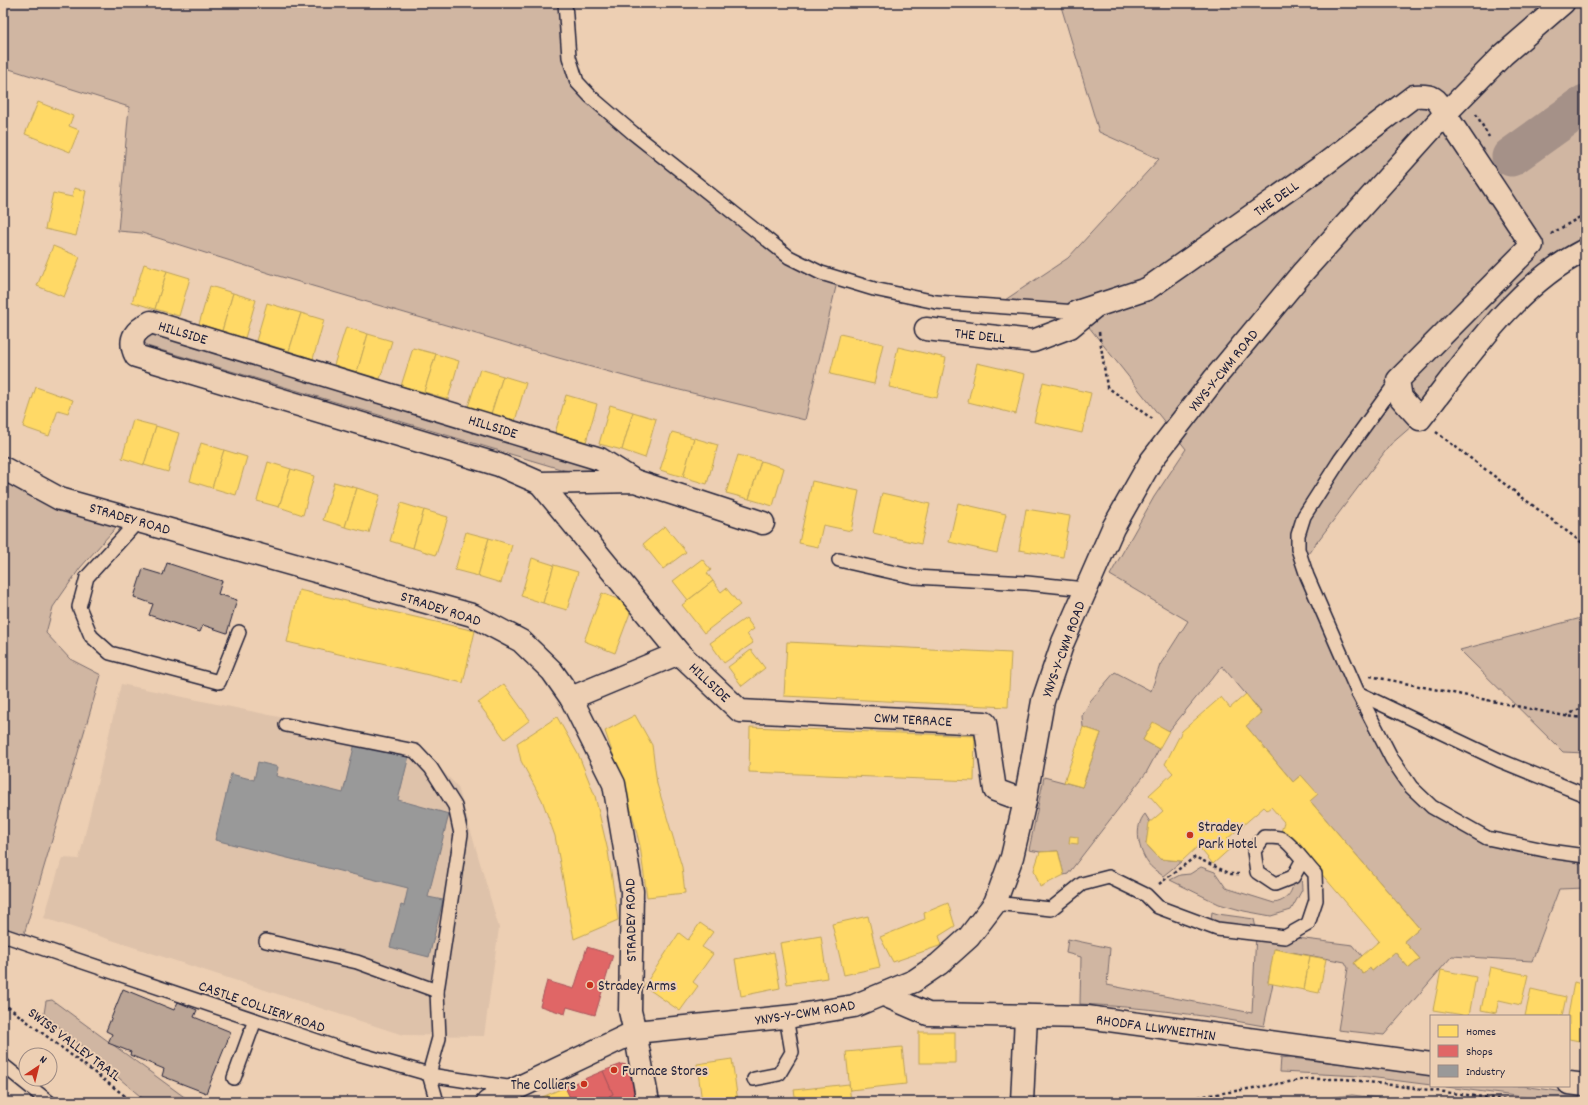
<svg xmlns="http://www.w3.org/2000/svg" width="1588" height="1105" viewBox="0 0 1588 1105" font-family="Dekko,sans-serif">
<rect width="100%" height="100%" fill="#edcfb3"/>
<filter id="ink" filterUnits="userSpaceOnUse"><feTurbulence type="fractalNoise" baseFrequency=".025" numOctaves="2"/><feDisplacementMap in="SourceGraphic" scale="8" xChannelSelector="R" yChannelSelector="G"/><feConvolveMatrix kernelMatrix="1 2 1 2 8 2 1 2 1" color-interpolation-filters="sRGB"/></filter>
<g filter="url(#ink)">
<path fill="#dec2aa" d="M121,684L419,746L458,787L499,928L484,1036L403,1035L44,918L62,858L79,859Z"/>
<g fill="#d0b6a2" stroke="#796c6e">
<path d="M3,3H565L577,82L789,257L838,278L805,420L642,381L555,357L275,275L142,233L118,231L129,107L3,67Z"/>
<path d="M1060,3H1585V255L1554,270L1420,419L1390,445L1299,566L1409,788L1486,840L1585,858V888L1559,889L1532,961L1452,956L1384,1035L1338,1030L1348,968L1345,962L1275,949L1268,982L1273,983L1264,1026C1203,1015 1142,1007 1080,1004L1081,957L1066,953L1068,939L1110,948L1107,985L1252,1013L1256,934L1210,926L1212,912L1218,914L1254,919L1257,933L1353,945L1362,956L1354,963L1363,974L1370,968L1372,971L1395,952L1409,968L1420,959L1404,941L1419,928L1310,801L1317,794L1301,775L1293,782L1246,726L1261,712L1222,666L1169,731L1153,723L1143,740L1159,749L1146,773L1068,874L1064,875L1058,851L1040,852L1029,850L1044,777L1082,787L1101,733L1083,727L1082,716L1091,700L1115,672L1151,691L1160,665L1188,621L1110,575L1154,497L1186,449L1077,312L996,306L1068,258L1159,159L1099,132Z"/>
<path d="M153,331L604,468L596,475L564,470L147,346L144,341L147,333Z"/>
<path d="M3,480L119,524L80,568L53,607L46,633L70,659L101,675L22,941L3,934Z"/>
<path d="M1585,617V753L1563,752L1460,650Z"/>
<path d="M1145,814L1150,822L1146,844L1160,859L1182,861L1163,876C1158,872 1151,868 1148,863C1139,851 1133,827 1145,814Z"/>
<path d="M1201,867L1215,872L1226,888L1274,903C1292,900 1294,886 1295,870L1301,871L1302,890L1291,910L1271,916L1244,911L1219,904L1170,880L1180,875L1190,874Z"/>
<path d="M52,1000L187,1099L192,1102H147L44,1014L46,1001Z"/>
<path d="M1281,1057L1431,1073V1085L1361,1076L1280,1072Z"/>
<path d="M1439,1086H1523L1585,1095V1102H1561Z"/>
<path d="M1352,1095L1413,1102H1295Z"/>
</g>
<g fill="#ffd966" stroke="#bda259">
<path d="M38,102L73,116L69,126L79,130L70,152L25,134Z"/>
<path d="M74,188L86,191L76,236L45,229L53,193L72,197Z"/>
<path d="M53,246L80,257L64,297L37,286Z"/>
<path d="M144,264L167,271L155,309L132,302Z"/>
<path d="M167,271L190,278L179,316L155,309Z"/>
<path d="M210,286L233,293L222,331L199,324Z"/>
<path d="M233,293L256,300L245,338L222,331Z"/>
<path d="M267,303L301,313L289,351L256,341Z"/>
<path d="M301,313L324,320L313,359L289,351Z"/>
<path d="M346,327L368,334L357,372L334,365Z"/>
<path d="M368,334L392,341L380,379L357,372Z"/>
<path d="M840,334L883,344L874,384L830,374Z"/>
<path d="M898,347L946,358L937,398L889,387Z"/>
<path d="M413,348L436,354L424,392L401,386Z"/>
<path d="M436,354L459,361L448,399L424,392Z"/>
<path d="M977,363L1025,374L1016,414L968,402Z"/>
<path d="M480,369L503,376L491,414L468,407Z"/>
<path d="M503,376L526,383L515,421L491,414Z"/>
<path d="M1043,382L1091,393L1082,433L1034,422Z"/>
<path d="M36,387L73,400L68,413L58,410L49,436L23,427Z"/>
<path d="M566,395L597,404L586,442L555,433Z"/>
<path d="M610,405L633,412L622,450L599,444Z"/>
<path d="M633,412L656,419L645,458L622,450Z"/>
<path d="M133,420L156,426L144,465L122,458Z"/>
<path d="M156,426L179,433L168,472L144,465Z"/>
<path d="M672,432L694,438L683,477L660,470Z"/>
<path d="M694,438L718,445L707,484L683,477Z"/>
<path d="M201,443L224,450L212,488L190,481Z"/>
<path d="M224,450L247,457L236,495L212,488Z"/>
<path d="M738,455L761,461L749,499L726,493Z"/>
<path d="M761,461L784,468L773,506L749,499Z"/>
<path d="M268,462L291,469L279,507L257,501Z"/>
<path d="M291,469L314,476L303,515L279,507Z"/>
<path d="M812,481L859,491L851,531L823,525L818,547L799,543Z"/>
<path d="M334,482L357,488L345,527L323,520Z"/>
<path d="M357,488L380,495L369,533L345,527Z"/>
<path d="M882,493L930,504L921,544L873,533Z"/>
<path d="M401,503L424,510L413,548L390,541Z"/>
<path d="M958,503L1006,514L997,553L949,542Z"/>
<path d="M1026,509L1070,516L1063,557L1019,550Z"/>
<path d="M424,510L448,517L436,555L413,548Z"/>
<path d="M665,526L686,552L663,569L643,544Z"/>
<path d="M466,532L489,538L478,576L455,570Z"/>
<path d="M489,538L512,545L501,583L478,576Z"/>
<path d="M532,558L554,565L543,603L521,596Z"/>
<path d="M702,559L711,570L707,573L713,581L688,600L673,581Z"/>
<path d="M554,565L578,572L567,610L543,603Z"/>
<path d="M713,581L721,592L726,588L740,605L704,633L682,605Z"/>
<path d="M299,590L475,631L463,683L287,642Z"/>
<path d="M602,593L633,605L615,653L584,641Z"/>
<path d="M746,618L754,629L747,634L753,643L724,663L710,643Z"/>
<path d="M787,642L1011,653L1008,707L784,696Z"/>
<path d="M751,650L765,668L742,686L728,667Z"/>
<path d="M504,684L530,720L505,739L478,703Z"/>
<path d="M1246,694L1261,713L1246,726L1293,782L1301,775L1318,794L1310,801L1419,928L1404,941L1420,959L1409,968L1395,952L1372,971L1370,968L1363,974L1354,963L1379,941L1290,837L1281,832L1284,822L1271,807L1267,810L1264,807L1227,839L1233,846L1213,864L1198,846L1182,861L1160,859L1146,844L1149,823L1163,811L1149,795L1173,773L1165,764L1182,731L1221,697L1230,708Z"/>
<path d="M635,715L652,745L657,784L682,867L685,893L647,897L640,846L628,798L605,731Z"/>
<path d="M557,717L579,756L595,796L608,851L618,920L574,939L555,836L542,800L521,761L517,743Z"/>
<path d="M1153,722L1169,731L1159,749L1143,740Z"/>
<path d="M750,727L975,736L974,781L749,772Z"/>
<path d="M1083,727L1101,733L1082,787L1064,782Z"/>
<path d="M1070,836L1078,837V844L1069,843Z"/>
<path d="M1058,851L1064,875L1040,887L1034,870L1040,852Z"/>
<path d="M948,903L955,926L939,936L942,945L893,962L880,937L925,919L924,913Z"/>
<path d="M868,916L880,967L844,975L832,924Z"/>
<path d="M700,923L713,932L702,947L713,954L693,982L698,986L680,1011L644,986L679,933L688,940Z"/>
<path d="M821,936L827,978L787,984L780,943Z"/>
<path d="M1274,949L1310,956L1304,990L1268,983Z"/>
<path d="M774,952L780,988L741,996L735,959Z"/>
<path d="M1310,956L1326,959L1319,993L1304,990Z"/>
<path d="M1490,967L1528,975L1521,1005L1499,1000L1496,1013L1481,1010Z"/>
<path d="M1441,970L1476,977L1469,1016L1433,1010Z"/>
<path d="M1574,982L1585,985V1042L1569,1039V1016H1568Z"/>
<path d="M1531,989L1566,997L1562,1016H1525Z"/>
<rect x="919" y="1032" width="36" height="31"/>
<path d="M902,1047L906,1084L850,1090L846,1052Z"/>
<path d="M732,1059L738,1102H702L697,1064Z"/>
<path d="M849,1084L851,1102H796L794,1090Z"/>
<path d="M565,1087L572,1102H550L547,1095Z"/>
<path d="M547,1095L550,1102H533V1101Z"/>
</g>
<g fill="#e06666" stroke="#a75259">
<path d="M587,947L613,955L595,1015L567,1007L565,1014L540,1006L547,981L574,989Z"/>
<path d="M622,1064L626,1065L636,1090L635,1096L622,1102H612L609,1096L613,1094L603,1071Z"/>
<path d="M603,1071L613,1094L609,1096L612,1102H572L565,1087Z"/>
</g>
<path fill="#999" stroke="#75757d" d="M355,743L409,756L398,800L449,814L428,897L443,900L429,957L390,947L401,905L404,906L408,888L215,840L231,774L254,780L258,762L278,767L276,776L343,793Z"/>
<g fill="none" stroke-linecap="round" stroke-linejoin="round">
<path stroke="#a59188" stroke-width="39" d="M1511,157L1585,104"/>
</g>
<g fill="#baa495" stroke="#22223b">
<path d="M167,563L222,581L218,594L237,600L227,633L203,625L200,632L149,615L153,604L134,597L143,569L163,575Z"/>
<path d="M123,989L174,1010L178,1002L197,1010L194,1017L231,1032L206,1093L162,1076L164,1069L130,1055L131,1052L108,1043L112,1034L106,1031Z"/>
</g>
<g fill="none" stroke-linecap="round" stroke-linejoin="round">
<defs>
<g id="service">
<path d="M565,3L569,57L577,82L591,97L633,133L789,257L821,273L874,289L936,302L1077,312"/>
<path d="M1398,380L1340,460L1304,516L1298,535V549L1307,576L1358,693L1392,759L1411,787L1432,807L1487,838L1549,851L1585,856"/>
<path d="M138,521L87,577L79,607L91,636L110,653L219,682L239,632"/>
<path d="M839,560L914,577L1027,583L1085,589"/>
<path d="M1358,693L1499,760L1585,795"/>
<path d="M286,725L415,751L431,768L455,806L461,834L437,991L439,1038L429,1074L437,1102"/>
<path d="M995,903L1051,909L1082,884L1109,877L1146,895L1158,907L1217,929L1285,937L1308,924L1316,900L1315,874C1307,866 1289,840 1280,838C1275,837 1269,837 1264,837L1254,851L1257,872L1275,884L1293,877L1302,861"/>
<path d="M3,935L341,1049L436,1076L514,1088"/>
<path d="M266,941L357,962L437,991"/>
<path d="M3,1065L49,1102"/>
<path d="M234,1078L255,1020"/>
<path d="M754,1079L779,1074L792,1052L786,1017"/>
</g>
<g id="minor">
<path d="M1077,312L1147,289L1325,164L1414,96C1433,95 1437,97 1445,114L1532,245L1398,380L1401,398L1420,419C1468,358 1514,286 1585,250"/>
<path d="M926,329L1033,341L1070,327L1093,308"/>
<path d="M635,481L540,483L499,465L136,356C127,338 136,330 151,322L600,459L635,481L763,523"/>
<path d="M540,483L679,653L740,711L985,723L995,790L1025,801"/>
<path d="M571,698L679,653"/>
<path d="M884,995L928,1014L1087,1017L1431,1064"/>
<path d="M1569,1083L1585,1085"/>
<path d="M1022,1102L1026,1016"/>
</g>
<path id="tertiary" d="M635,1032L648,1102"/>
<g id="secondary">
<path d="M3,468L60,499L472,615L521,641L552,671L571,698L614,784L632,891L630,1011L635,1032"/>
<path d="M488,1102L635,1032L794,1016L854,1006L914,981L939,964L969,937L995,903L1012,857L1025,801L1043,701L1063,642L1113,528L1151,461L1215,378L1303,272L1445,114L1503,55L1563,3"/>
</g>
</defs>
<use href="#service" stroke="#22223b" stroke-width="16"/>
<use href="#minor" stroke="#22223b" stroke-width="25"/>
<use href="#tertiary" stroke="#22223b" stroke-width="25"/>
<use href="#secondary" stroke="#22223b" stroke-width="25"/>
<g stroke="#22223b" stroke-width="2.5" stroke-dasharray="3 3" stroke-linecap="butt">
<path d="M1476,114L1489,137"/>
<path d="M1551,234L1585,214"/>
<path d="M1099,332L1107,387L1154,420"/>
<path d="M1436,432L1585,545"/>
<path d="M1370,676L1565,716L1585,718"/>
<path d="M1566,716L1585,706"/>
<path d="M1159,884L1195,857L1231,874H1239"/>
<path d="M3,1003L133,1102"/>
<path d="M1169,1102L1307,1079H1345L1521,1102"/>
</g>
<use href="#service" stroke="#edcfb3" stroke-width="13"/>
<use href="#minor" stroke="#edcfb3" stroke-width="22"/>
<use href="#tertiary" stroke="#edcfb3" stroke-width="22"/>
<use href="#secondary" stroke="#edcfb3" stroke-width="22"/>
</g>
</g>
<g fill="#c8321e" stroke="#edcfb3" stroke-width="1.5">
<circle cx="1190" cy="835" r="4"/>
<circle cx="590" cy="985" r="4"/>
<circle cx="614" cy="1070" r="4"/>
<circle cx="584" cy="1084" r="4"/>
</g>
<g text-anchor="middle" stroke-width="4" stroke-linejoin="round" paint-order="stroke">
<g font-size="15" fill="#22223b" stroke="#edcfb3">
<text transform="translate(1276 198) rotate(-35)" y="5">THE DELL</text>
<text transform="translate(183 332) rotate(17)" y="5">HILLSIDE</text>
<text transform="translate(980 335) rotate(6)" y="5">THE DELL</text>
<text transform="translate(1223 370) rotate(-51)" y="5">YNYS-Y-CWM ROAD</text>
<text transform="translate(493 426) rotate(17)" y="5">HILLSIDE</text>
<text transform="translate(130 518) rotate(16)" y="5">STRADEY ROAD</text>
<text transform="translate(441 608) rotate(18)" y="5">STRADEY ROAD</text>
<text transform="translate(1063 649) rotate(-70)" y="5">YNYS-Y-CWM ROAD</text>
<text transform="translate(710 682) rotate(43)" y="5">HILLSIDE</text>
<text transform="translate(913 719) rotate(3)" y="5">CWM TERRACE</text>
<text transform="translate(630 920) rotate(-91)" y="5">STRADEY ROAD</text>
<text transform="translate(262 1006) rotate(19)" y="5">CASTLE COLLIERY ROAD</text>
<text transform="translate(805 1012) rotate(-9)" y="5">YNYS-Y-CWM ROAD</text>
<text transform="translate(1156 1027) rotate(8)" y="5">RHODFA LLWYNEITHIN</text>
<text transform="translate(75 1044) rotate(37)" y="5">SWISS VALLEY TRAIL</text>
</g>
<g font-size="15" fill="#22223b" stroke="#edcfb3" text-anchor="start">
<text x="1198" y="831">Stradey<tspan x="1198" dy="17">Park Hotel</tspan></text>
<text x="598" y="990">Stradey Arms</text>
<text x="622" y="1075">Furnace Stores</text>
<text x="576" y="1089" text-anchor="end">The Colliers</text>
</g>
</g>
<rect width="1588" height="1105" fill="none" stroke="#edcfb3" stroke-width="16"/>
<rect x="8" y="8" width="1572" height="1089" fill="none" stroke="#22223b" stroke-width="1.5" filter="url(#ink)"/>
<rect x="1430" y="1015" width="140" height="72" fill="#edcfb3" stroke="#9c8a83"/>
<rect x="1438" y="1025" width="20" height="12" fill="#ffd966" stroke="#9c8a83"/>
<text x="1466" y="1035" font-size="12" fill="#22223b">Homes</text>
<rect x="1438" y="1045" width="20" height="12" fill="#e06666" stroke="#9c8a83"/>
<text x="1466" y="1055" font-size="12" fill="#22223b">Shops</text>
<rect x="1438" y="1065" width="20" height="12" fill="#999999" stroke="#9c8a83"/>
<text x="1466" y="1075" font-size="12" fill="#22223b">Industry</text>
<g transform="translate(38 1067) rotate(35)"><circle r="19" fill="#edcfb3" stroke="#9c8a83"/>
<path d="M0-3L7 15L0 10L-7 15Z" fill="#c8321e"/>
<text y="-6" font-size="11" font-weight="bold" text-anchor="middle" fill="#22223b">N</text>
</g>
</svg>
